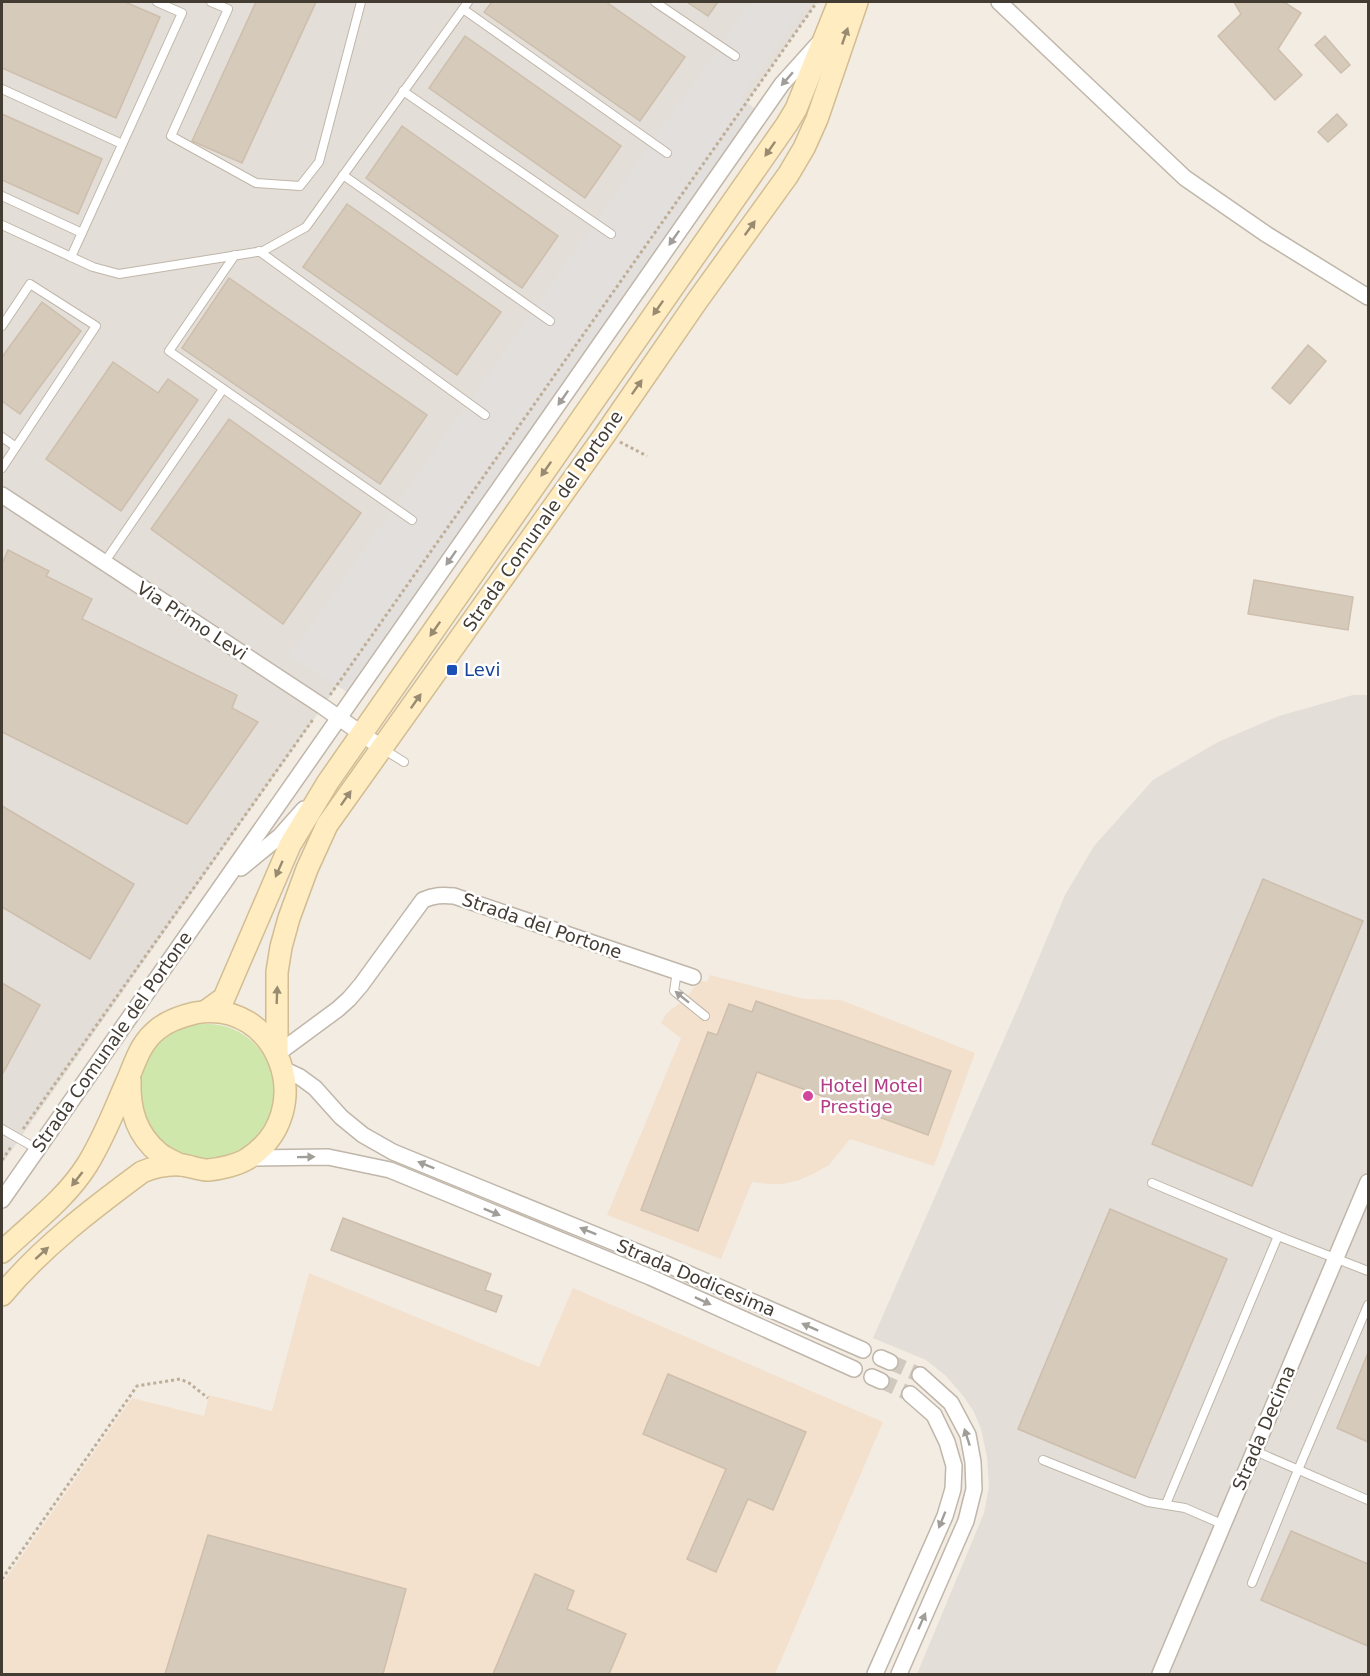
<svg xmlns="http://www.w3.org/2000/svg" width="1370" height="1676" viewBox="0 0 1370 1676" font-family="'DejaVu Sans',sans-serif">
<rect width="100%" height="100%" fill="#f2ece3"/>
<g fill="#f4e1cd">
<path d="M710,975L804,999L841,1000L975,1053L934,1166L850,1139L829,1165L813,1174L799,1180L783,1184H768L752,1182L721,1259L607,1215L681,1038L661,1023L666,1014L687,997L694,987L702,981L707,982Z"/>
<path d="M309,1273L539,1367L573,1288L883,1422L775,1674H2V1584L132,1398L204,1416L209,1395L272,1411Z"/>
</g>
<g fill="#e3ded8">
<path d="M2,2H817L2,1164Z"/>
<path d="M1353,695H1368V1674H917L984,1513L989,1487L987,1457L981,1429L974,1412L964,1397L946,1376L926,1360L873,1338L1022,998L1065,895L1094,846L1153,780L1218,742L1279,716Z"/>
</g>
<circle fill="#cfe7ab" cx="207" cy="1091" r="67"/>
<path fill="#e2dfdc" d="M751,2H808L741,97L755,109L347,692L290,655Z"/>
<g fill="#d6cabb" stroke="#cebeac" stroke-width="1.5">
<path d="M2,2H125L160,17L116,118L2,68Z"/>
<path d="M256,2H316L242,163L192,141Z"/>
<path d="M492,2H606L685,57L640,121L484,12Z"/>
<path d="M687,2H718L708,16Z"/>
<path d="M1234,2H1284L1301,13L1278,49L1302,75L1275,100L1218,36L1241,14Z"/>
<path d="M465,36L621,146L585,198L429,88Z"/>
<path d="M1325,36L1350,65L1341,73L1315,45Z"/>
<path d="M2,114L102,159L78,214L2,180Z"/>
<path d="M1337,114L1347,125L1328,142L1318,132Z"/>
<path d="M402,126L558,236L522,288L366,178Z"/>
<path d="M347,204L501,312L457,375L303,267Z"/>
<path d="M229,278L427,415L380,484L182,348Z"/>
<path d="M42,302L81,331L20,414L2,401V357Z"/>
<path d="M1308,345L1326,361L1290,404L1272,388Z"/>
<path d="M113,362L158,393L168,379L198,400L121,511L46,459Z"/>
<path d="M229,419L361,513L283,624L151,529Z"/>
<path d="M8,550L49,571L46,576L92,599L82,619L237,695L232,708L258,722L187,824L2,732V564Z"/>
<path d="M1254,580L1353,597L1348,630L1248,614Z"/>
<path d="M2,806L134,884L90,959L2,907Z"/>
<path d="M1263,879L1363,921L1252,1186L1152,1144Z"/>
<path d="M2,983L40,1005L2,1075Z"/>
<path d="M756,1001L951,1071L928,1135L757,1072L698,1231L641,1210L708,1032L717,1035L729,1004L752,1012Z"/>
<path d="M1110,1209L1227,1259L1135,1478L1018,1429Z"/>
<path d="M343,1218L491,1274L485,1290L502,1296L496,1312L331,1250Z"/>
<path d="M1368,1353V1442L1337,1428Z"/>
<path d="M668,1374L806,1432L773,1510L748,1499L716,1572L687,1559L726,1469L643,1434Z"/>
<path d="M1291,1531L1368,1564V1646L1261,1600Z"/>
<path d="M208,1535L406,1589L383,1674H165Z"/>
<path d="M535,1574L574,1591L567,1609L626,1634L609,1674H493Z"/>
</g>
<g fill="none" stroke-linecap="round" stroke-linejoin="round">
<g stroke="#cfc9c0" stroke-width="15" stroke-dasharray="15 8" stroke-linecap="butt">
<path d="M890,1362L920,1375"/>
<path d="M881,1381L910,1394"/>
</g>
<defs>
<g id="lane">
<path d="M211,2L228,9L171,136L256,183L300,186L319,162L361,2"/>
<path d="M655,2L735,56"/>
<path d="M463,9L667,153"/>
<path d="M2,89L122,144"/>
<path d="M403,91L611,234"/>
<path d="M343,175L550,321"/>
<path d="M2,196L82,233"/>
<path d="M2,225L93,267L119,274L263,251L306,227L468,2"/>
<path d="M259,251L485,415"/>
<path d="M235,255L169,351L412,520"/>
<path d="M71,257L182,13L157,2"/>
<path d="M2,326L30,284L96,326L2,468"/>
<path d="M2,437L16,447"/>
<path d="M104,563L223,389"/>
<path d="M383,749L404,762"/>
<path d="M677,971L674,991L705,1016"/>
<path d="M2,1129L37,1149"/>
<path d="M1152,1183L1278,1236L1166,1504"/>
<path d="M1278,1236L1368,1271"/>
<path d="M1255,1451L1368,1500"/>
<path d="M1043,1460L1148,1502L1185,1508L1224,1525"/>
<path d="M1252,1583L1298,1470L1368,1305"/>
</g>
<g id="street">
<path d="M999,2L1185,178L1266,234L1368,297"/>
<path d="M2,495L322,706L382,748"/>
<path d="M241,868L280,836L304,809"/>
<path d="M277,1054L338,1009L349,999L361,985L423,900C434,895 442,895 454,896L693,977"/>
<path d="M283,1069L300,1077L315,1088L341,1117L363,1135L393,1152L657,1260L863,1350"/>
<path d="M248,1158L328,1157L390,1170L650,1277L854,1369"/>
<path d="M2,1200L782,84L818,44"/>
<path d="M881,1358L890,1362"/>
<path d="M872,1377L881,1381"/>
<path d="M875,1674L945,1516L953,1489L954,1466L947,1442L934,1415L910,1394"/>
<path d="M899,1674L966,1521L974,1489L973,1462L968,1435L951,1403L920,1375"/>
<path d="M1160,1674L1368,1182"/>
</g>
<g id="secondary">
<path d="M206,1011L224,998L290,845L328,782L787,124L796,109L839,2"/>
<path d="M277,1054V972L281,947L289,918L307,869L327,825L606,433L697,301L788,175L804,148L817,119L857,2"/>
<path d="M130,1080C129,1109 136,1134 159,1153C165,1158 173,1161 180,1165"/>
<path d="M2,1252C31,1224 65,1200 87,1165C104,1138 115,1108 128,1079C136,1060 141,1042 158,1029C169,1020 182,1016 195,1013C278,997 321,1112 247,1159C237,1165 220,1169 208,1170C200,1170 190,1166 182,1165C168,1164 154,1167 142,1172C92,1209 42,1247 2,1295"/>
</g>
</defs>
<use href="#lane" stroke="#c0b6a9" stroke-width="10"/>
<use href="#street" stroke="#c0b6a9" stroke-width="18"/>
<use href="#secondary" stroke="#d2bd92" stroke-width="24"/>
<g stroke="#bfae97" stroke-width="3" stroke-dasharray="3 3" stroke-linecap="butt">
<path d="M620,442L647,456"/>
<path d="M330,695L817,2"/>
<path d="M23,1129L314,718"/>
<path d="M2,1160L11,1147"/>
<path d="M2,1579L137,1386L180,1379L189,1383L208,1398"/>
</g>
<use href="#lane" stroke="#fff" stroke-width="8"/>
<use href="#street" stroke="#fff" stroke-width="15"/>
<use href="#secondary" stroke="#ffecc0" stroke-width="21"/>
</g>
<defs><path id="oneway-solid" d="M-6-.8H1V-3.2L6.5 0L1 3.2V.8H-6Z" transform="scale(1.5)"/></defs>
<g fill="#988b72">
<use href="#oneway-solid" transform="translate(845 36) rotate(-71)"/>
<use href="#oneway-solid" transform="translate(770 149) rotate(125)"/>
<use href="#oneway-solid" transform="translate(750 228) rotate(-54)"/>
<use href="#oneway-solid" transform="translate(658 308) rotate(125)"/>
<use href="#oneway-solid" transform="translate(637 387) rotate(-55)"/>
<use href="#oneway-solid" transform="translate(546 469) rotate(125)"/>
<use href="#oneway-solid" transform="translate(435 629) rotate(125)"/>
<use href="#oneway-solid" transform="translate(416 701) rotate(-55)"/>
<use href="#oneway-solid" transform="translate(346 798) rotate(-55)"/>
<use href="#oneway-solid" transform="translate(279 869) rotate(114)"/>
<use href="#oneway-solid" transform="translate(277 995) rotate(-88)"/>
<use href="#oneway-solid" transform="translate(77 1179) rotate(128)"/>
<use href="#oneway-solid" transform="translate(42 1253) rotate(-42)"/>
</g>
<g fill="#a19e99">
<use href="#oneway-solid" transform="translate(787 79) rotate(131)"/>
<use href="#oneway-solid" transform="translate(674 238) rotate(125)"/>
<use href="#oneway-solid" transform="translate(563 398) rotate(125)"/>
<use href="#oneway-solid" transform="translate(451 558) rotate(125)"/>
<use href="#oneway-solid" transform="translate(682 997) rotate(-141)"/>
<use href="#oneway-solid" transform="translate(306 1157) rotate(-1)"/>
<use href="#oneway-solid" transform="translate(426 1165) rotate(-158)"/>
<use href="#oneway-solid" transform="translate(492 1212) rotate(22)"/>
<use href="#oneway-solid" transform="translate(588 1231) rotate(-158)"/>
<use href="#oneway-solid" transform="translate(703 1301) rotate(25)"/>
<use href="#oneway-solid" transform="translate(810 1327) rotate(-156)"/>
<use href="#oneway-solid" transform="translate(967 1437) rotate(-108)"/>
<use href="#oneway-solid" transform="translate(942 1520) rotate(112)"/>
<use href="#oneway-solid" transform="translate(922 1621) rotate(-66)"/>
</g>
<rect fill="#1a4fb4" stroke="#fff" stroke-width="2" x="446" y="664" width="12" height="12" rx="3"/>
<circle fill="#d1479c" stroke="#fff" stroke-width="2" cx="808" cy="1096" r="6"/>
<g text-anchor="middle" stroke-width="5" stroke-linejoin="round" paint-order="stroke">
<g font-size="18" fill="#433c33" stroke="#fff">
<text transform="translate(543 521) rotate(-55)" y="6">Strada Comunale del Portone</text>
<text transform="translate(192 621) rotate(33)" y="6">Via Primo Levi</text>
<text transform="translate(542 926) rotate(19)" y="6">Strada del Portone</text>
<text transform="translate(112 1042) rotate(-55)" y="6">Strada Comunale del Portone</text>
<text transform="translate(696 1278) rotate(23)" y="6">Strada Dodicesima</text>
<text transform="translate(1264 1428) rotate(-67)" y="6">Strada Decima</text>
</g>
<g font-size="18" fill="#164399" stroke="#fff" text-anchor="start">
<text x="464" y="676">Levi</text>
</g>
<g font-size="18" fill="#b23c85" stroke="#fff" text-anchor="start">
<text x="820" y="1092">Hotel Motel<tspan x="820" dy="21">Prestige</tspan></text>
</g>
</g>
<rect width="1370" height="1676" fill="none" stroke="#433c33" stroke-width="6"/>
</svg>
